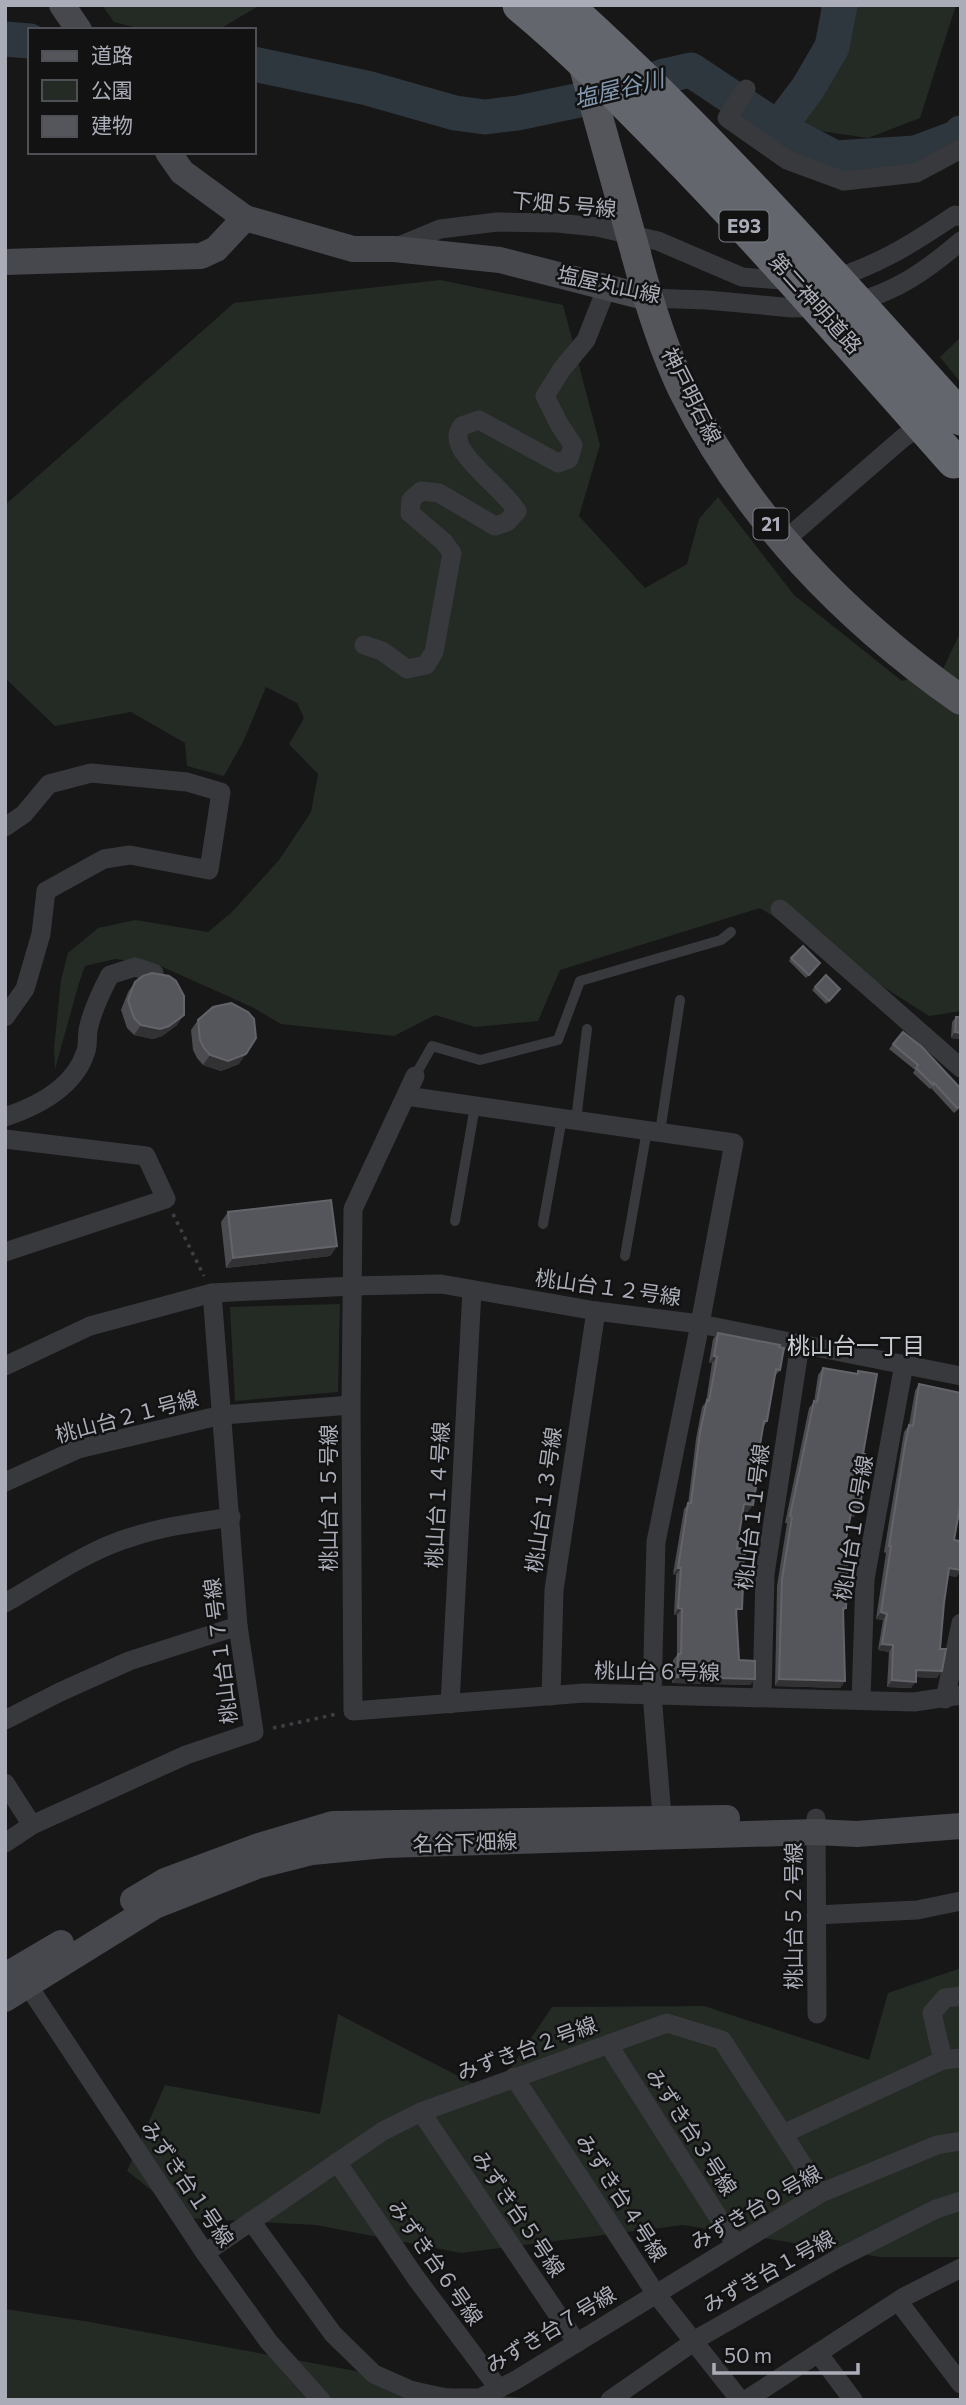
<svg xmlns="http://www.w3.org/2000/svg" width="966" height="2405" viewBox="0 0 966 2405" font-family="Commissioner,'Noto Sans JP',sans-serif">
<rect width="100%" height="100%" fill="#171718"/>
<g fill="#232b24">
<path d="M102,5H260L218,30H145L114,22Z"/>
<path d="M820,5H956L920,118L868,138L807,129L778,107C792,85 830,31 820,5Z"/>
<path d="M440,280L563,305L600,445L579,516L645,588L687,564L699,519L718,497L794,595L902,681L942,671L961,631V1011L929,1016L760,908L560,970L538,1021L475,1027L435,1015L394,1036L281,1024L252,1007L156,964L115,959L85,966L79,983L55,1069L54,1049L61,980L68,953L98,928L135,920L208,932L232,912L279,860L311,812L318,774L289,744L304,718L297,703L266,687L244,740L224,776L187,766L185,743L131,712L55,726L5,678V505L234,303Z"/>
<path d="M961,337V383L940,357Z"/>
<path d="M340,1304L338,1392L235,1401L230,1307Z"/>
<path d="M961,1968V2257H880L683,2225L461,2253L316,2225L187,2218L127,2171L165,2085L320,2114L338,2014L493,2094L552,2007L704,2006L869,2060L888,1993Z"/>
<path d="M5,2309L90,2322L475,2393L539,2400H5Z"/>
</g>
<g fill="none" stroke-linecap="round" stroke-linejoin="round">
<g stroke="#2f373e" stroke-width="35">
<path d="M5,39L30,41"/>
<path d="M254,64L367,88L455,113L485,117L518,113L594,97L638,86L664,76L691,70L778,128L835,158L916,153L956,138L961,133"/>
<path d="M778,128L808,88L832,47L840,5"/>
</g>
<g stroke="#3e3f44" stroke-width="3.5" stroke-dasharray="3.5 5" stroke-linecap="butt">
<path d="M173,1214L204,1276"/>
<path d="M273,1728L337,1714"/>
</g>
<g stroke="#38393d" stroke-width="10">
<path d="M415,1076L432,1046L480,1060L558,1040L580,981L721,940L731,932"/>
<path d="M576,1120L587,1029"/>
<path d="M660,1132L680,1000"/>
<path d="M455,1221L475,1106"/>
<path d="M543,1224L562,1118"/>
<path d="M625,1256L647,1130"/>
</g>
<g stroke="#38393d" stroke-width="19">
<path d="M746,89L727,118L787,160L844,181L916,173L961,149"/>
<path d="M394,248L440,229L497,222L557,223L597,227L658,241L742,277L795,281"/>
<path d="M828,280C876,267 915,242 955,215L961,217"/>
<path d="M648,298L707,300L793,308L821,307"/>
<path d="M851,303C895,293 927,270 961,241"/>
<path d="M784,541L904,437L929,422"/>
<path d="M364,645L382,651L407,669L426,665L434,652L452,553L444,542L410,513L411,500L421,491L439,493L495,526L507,522L517,511C505,490 456,457 458,436C458,433 460,429 462,426L479,420L558,463L569,459L573,445L559,424L545,396L562,369L586,340L607,287"/>
<path d="M5,827L24,814L49,784L91,773L187,782L221,792L209,870L130,855L104,859L46,891L41,934L25,989L5,1017"/>
<path d="M780,909L961,1068"/>
<path d="M415,1076L353,1209L351,1405L353,1711L584,1693L914,1702L961,1695"/>
<path d="M406,1096L734,1143L700,1324L961,1376"/>
<path d="M5,1117C38,1106 75,1087 86,1051C88,1045 87,1037 88,1030C92,1010 101,992 110,975L135,967L154,973"/>
<path d="M5,1139L146,1156L166,1199L5,1252"/>
<path d="M5,1366L90,1326L212,1293L352,1286L441,1284L596,1311L700,1324L656,1542L652,1694L663,1829"/>
<path d="M5,1482L78,1449L222,1415L351,1405"/>
<path d="M5,1603C47,1579 89,1549 135,1536C166,1526 199,1522 231,1517"/>
<path d="M551,1696L554,1590L596,1311"/>
<path d="M762,1697L765,1574L800,1344"/>
<path d="M945,1699L961,1623"/>
<path d="M861,1700L865,1579L904,1364"/>
<path d="M450,1704L472,1290"/>
<path d="M5,1720L60,1692L129,1661L238,1626"/>
<path d="M5,1783L32,1825"/>
<path d="M816,1818L817,2014"/>
<path d="M5,1843L32,1825L186,1755L254,1732L238,1626L212,1293"/>
<path d="M816,1915L917,1910L961,1901"/>
<path d="M27,1984L205,2253L269,2342L321,2400"/>
<path d="M608,2044L736,2245"/>
<path d="M943,2060L932,2013L945,1998L961,1996"/>
<path d="M514,2077L656,2294L740,2400"/>
<path d="M421,2112L577,2343"/>
<path d="M783,2134L943,2060L961,2058"/>
<path d="M337,2162L416,2278L499,2389"/>
<path d="M251,2221L333,2334L374,2374L410,2390L444,2398H480L516,2380L821,2193L937,2145L961,2141"/>
<path d="M205,2253L383,2131L421,2112L667,2023L722,2040L821,2193"/>
<path d="M898,2301L961,2384"/>
<path d="M818,2353L853,2400"/>
<path d="M610,2400L702,2336L837,2259L936,2209L961,2201"/>
<path d="M746,2400L904,2297L961,2268"/>
</g>
<g stroke="#46484d" stroke-width="26">
<path d="M62,5L79,30"/>
<path d="M168,152L182,172L245,218"/>
<path d="M5,262L201,256L216,249L245,218L353,249H394L500,260L648,298"/>
<path d="M133,1900L165,1881L259,1846L333,1824L727,1818"/>
<path d="M5,1976L61,1943"/>
<path d="M5,1999L155,1906L257,1866L312,1852L385,1845L816,1832L857,1834L961,1826"/>
</g>
<path stroke="#54565c" stroke-width="30" d="M636,254C648,300 662,346 683,390C745,516 847,620 961,700"/>
<path stroke="#54565c" stroke-width="30" d="M581,56L636,254"/>
<g stroke="#64666e" stroke-width="35">
<path d="M520,5C572,48 619,96 666,144C766,246 859,354 954,461"/>
<path d="M565,5C707,133 833,276 961,418"/>
</g>
</g>
<g fill="#4b4b50">
<path d="M791,958L820,963L806,978L789,961Z"/>
<path d="M135,982L177,1025L162,1036L153,1039L134,1035L127,1028L121,1010L128,992Z"/>
<path d="M815,987L840,989L826,1004L812,990Z"/>
<path d="M956,1017H961V1039L951,1038L952,1022Z"/>
<path d="M198,1020L239,1064L221,1071L203,1065L197,1058L193,1050L191,1030Z"/>
<path d="M893,1044L960,1089L961,1107L954,1113L931,1088L930,1089L913,1073L915,1070L889,1049Z"/>
<path d="M228,1212L337,1246L330,1256L226,1268L221,1222Z"/>
<path d="M718,1333L780,1370L775,1376L767,1421L763,1428L748,1512L743,1511L737,1548L740,1585L737,1616L739,1660L755,1679L750,1685L672,1683L673,1660L677,1655V1615H674L676,1575L673,1574L684,1509L688,1504L696,1439L702,1407L706,1402L712,1363H709L713,1339Z"/>
<path d="M823,1368L856,1374L858,1371L863,1454L854,1517L851,1516L844,1549L846,1608L843,1613L845,1681L840,1688L775,1686L777,1586L787,1523H785L809,1408L814,1402L818,1375Z"/>
<path d="M919,1384L961,1393V1505L954,1540L961,1571L956,1577L948,1575L944,1603L937,1678L916,1677L911,1688L887,1687L889,1652L878,1650L883,1620L876,1619L886,1553L884,1552L904,1432L909,1425L915,1391Z"/>
</g>
<g fill="#323235">
<path d="M184,1015L177,1025L162,1036L153,1039L134,1035L141,1025Z"/>
<path d="M955,1032L961,1033V1039L951,1038Z"/>
<path d="M246,1054L239,1064L221,1071L203,1065L210,1055Z"/>
<path d="M337,1246L330,1256L226,1268L233,1258Z"/>
<path d="M714,1356L717,1357L712,1363H709Z"/>
<path d="M744,1504L753,1505L748,1512L739,1510Z"/>
<path d="M852,1508L859,1510L854,1517L847,1515Z"/>
<path d="M678,1568H681L676,1575L673,1574Z"/>
<path d="M949,1568L961,1570L956,1577L945,1575Z"/>
<path d="M678,1608L682,1609L677,1615H674Z"/>
<path d="M881,1612L887,1614L883,1620L876,1619Z"/>
<path d="M882,1644L893,1645L889,1652L878,1650Z"/>
<path d="M916,1670L942,1671L937,1678L912,1677Z"/>
<path d="M677,1677L755,1679L750,1685L672,1683Z"/>
<path d="M779,1679L845,1681L840,1688L775,1686Z"/>
<path d="M892,1680L916,1682L911,1688L887,1687Z"/>
</g>
<g fill="#55565b" stroke="#63646a" stroke-width="2">
<path d="M803,946L820,963L809,975L791,958Z"/>
<path d="M152,973L169,976L176,981L184,996V1015L169,1026L160,1029L141,1025L134,1018L128,1000L135,982L143,976Z"/>
<path d="M826,975L840,989L829,1001L815,987Z"/>
<path d="M231,1003L248,1012L254,1019L256,1038L246,1054L228,1061L210,1055L204,1048L200,1040L198,1020L213,1007Z"/>
<path d="M956,1017H961V1033L955,1032Z"/>
<path d="M903,1032L922,1047L961,1089V1105L957,1108L934,1083L933,1085L916,1068L918,1065L893,1044Z"/>
<path d="M331,1200L337,1246L233,1258L228,1212Z"/>
<path d="M718,1333L780,1345L779,1347L784,1348L780,1370L776,1369L767,1421H764L754,1480L757,1481L753,1505L744,1504L737,1548L746,1549L740,1585H743L742,1609H736L739,1660L755,1661V1679L677,1677L678,1654H681L682,1609L678,1608L681,1568H678L688,1503H691L700,1432L707,1400L709,1401L717,1357L714,1356Z"/>
<path d="M823,1368L858,1374V1371L877,1374L863,1454H865L860,1482L864,1483L859,1510L852,1508L844,1549H848L846,1608H843L845,1681L779,1679L782,1579L792,1517L790,1516L814,1401L817,1402Z"/>
<path d="M919,1384L961,1393V1501L954,1540L961,1541V1570L949,1568L944,1603L940,1649H946L942,1671L916,1670V1682L892,1680L893,1645L882,1644L887,1614L881,1612L891,1546H889L905,1445L909,1425L913,1426Z"/>
</g>
<g text-anchor="middle" stroke-width="5" stroke-linejoin="round" paint-order="stroke">
<g fill="#121213" stroke="#7c7e86" stroke-width="2">
<rect x="719.5" y="210.5" width="49" height="31" rx="5"/>
<rect x="753.5" y="508.5" width="35" height="31" rx="5"/>
</g>
<g font-size="19" font-weight="bold" fill="#aaadb8">
<text x="744" y="233">E93</text>
<text x="771" y="531">21</text>
</g>
<g font-size="21" fill="#aaadb8" stroke="#121213">
<text transform="translate(564 205) rotate(5)" y="7">下畑５号線</text>
<text transform="translate(609 285) rotate(12)" y="7">塩屋丸山線</text>
<text transform="translate(815 304) rotate(48)" y="7">第二神明道路</text>
<text transform="translate(691 396) rotate(63)" y="7">神戸明石線</text>
<text transform="translate(608 1288) rotate(8)" y="7">桃山台１２号線</text>
<text transform="translate(127 1417) rotate(-15)" y="7">桃山台２１号線</text>
<text transform="translate(438 1495) rotate(-87)" y="7">桃山台１４号線</text>
<text transform="translate(329 1498) rotate(-90)" y="7">桃山台１５号線</text>
<text transform="translate(544 1500) rotate(-82)" y="7">桃山台１３号線</text>
<text transform="translate(753 1517) rotate(-83)" y="7">桃山台１１号線</text>
<text transform="translate(854 1528) rotate(-81)" y="7">桃山台１０号線</text>
<text transform="translate(221 1651) rotate(-97)" y="7">桃山台１７号線</text>
<text transform="translate(657 1672) rotate(1)" y="7">桃山台６号線</text>
<text transform="translate(465 1843) rotate(-2)" y="7">名谷下畑線</text>
<text transform="translate(794 1916) rotate(-90)" y="7">桃山台５２号線</text>
<text transform="translate(527 2049) rotate(-20)" y="7">みずき台２号線</text>
<text transform="translate(691 2132) rotate(57)" y="7">みずき台３号線</text>
<text transform="translate(187 2184) rotate(56)" y="7">みずき台１号線</text>
<text transform="translate(621 2198) rotate(57)" y="7">みずき台４号線</text>
<text transform="translate(756 2208) rotate(-30)" y="7">みずき台９号線</text>
<text transform="translate(518 2214) rotate(56)" y="7">みずき台５号線</text>
<text transform="translate(435 2263) rotate(55)" y="7">みずき台６号線</text>
<text transform="translate(769 2272) rotate(-29)" y="7">みずき台１号線</text>
<text transform="translate(551 2330) rotate(-31)" y="7">みずき台７号線</text>
</g>
<g font-size="23" font-style="italic" fill="#8399b0" stroke="#121213">
<text transform="translate(619 89) rotate(-14)" y="8">塩屋谷川</text>
</g>
<g font-size="23" fill="#cacdd4" stroke="#121213">
<text x="856" y="1354">桃山台一丁目</text>
</g>
</g>
<rect width="966" height="2405" fill="none" stroke="#aaadb8" stroke-width="14"/>
<rect x="28" y="28" width="228" height="126" fill="#121213" stroke="#4f5055" stroke-width="2"/>
<rect x="42" y="51" width="35" height="10" fill="#54565c" stroke="#4f5055" stroke-width="2"/>
<text x="91" y="63" font-size="21" fill="#aaadb8">道路</text>
<rect x="42" y="80" width="35" height="21" fill="#232b24" stroke="#4f5055" stroke-width="2"/>
<text x="91" y="98" font-size="21" fill="#aaadb8">公園</text>
<rect x="42" y="116" width="35" height="21" fill="#55565b" stroke="#4f5055" stroke-width="2"/>
<text x="91" y="133" font-size="21" fill="#aaadb8">建物</text>
<path d="M714 2363v10h144v-10" fill="none" stroke="#aaadb8" stroke-width="3.5"/>
<text x="724" y="2363" font-size="21" fill="#aaadb8" stroke="#121213" stroke-width="5" paint-order="stroke">50 m</text>
</svg>
